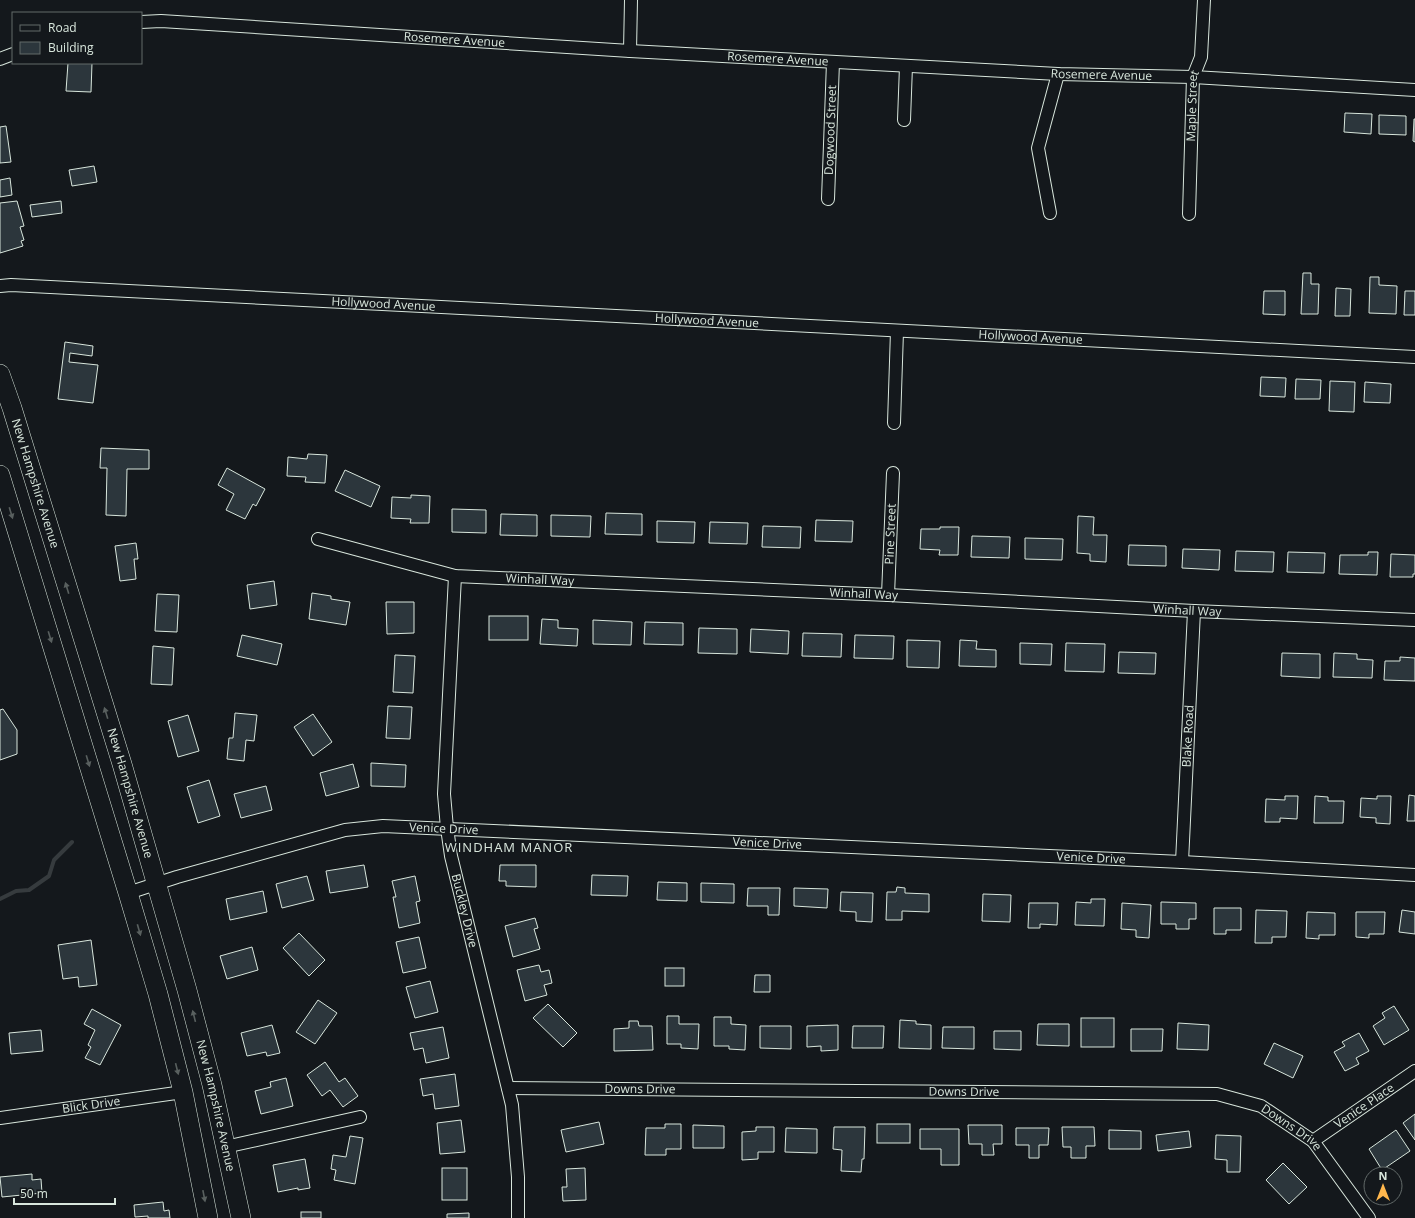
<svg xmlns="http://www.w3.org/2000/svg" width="1415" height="1218" viewBox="0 0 1415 1218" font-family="'Open Sans',sans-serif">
<rect width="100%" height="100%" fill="#14181c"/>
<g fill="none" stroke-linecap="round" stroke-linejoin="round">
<path stroke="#363b3e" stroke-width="4" d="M0,899L16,891L29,890L49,876L54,860L72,842"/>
</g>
<g fill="#2c363c" stroke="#d8e6dc">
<path d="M68,63H92L91,92L66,91Z"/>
<path d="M1345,113L1372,114L1371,134L1344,132Z"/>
<path d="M1379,115L1406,116V135L1379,134Z"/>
<path d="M1414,119H1415V142L1413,141Z"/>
<path d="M6,126L11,162L0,163V127Z"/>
<path d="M94,166L97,182L72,186L69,170Z"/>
<path d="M10,178L12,195L0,197V180Z"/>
<path d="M17,201L24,226L20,227L24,240L21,241L23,246L0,253V203Z"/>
<path d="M61,201L62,213L32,217L30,205Z"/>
<path d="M1303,273H1311V284H1319L1318,314H1301Z"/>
<path d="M1370,277H1379V285L1397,286L1396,314L1369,313Z"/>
<path d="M1336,288L1351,289L1350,316H1335Z"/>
<path d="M1264,291H1285V315L1263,314Z"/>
<path d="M1405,291H1415V315H1404Z"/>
<path d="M65,342L93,346L92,356L70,353L69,362L98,365L93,403L58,399Z"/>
<path d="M1261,377L1286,378L1285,397L1260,396Z"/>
<path d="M1296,379L1321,380L1320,399H1295Z"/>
<path d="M1330,381L1355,382L1354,412L1329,411Z"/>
<path d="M1365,382L1391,384L1390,403L1364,402Z"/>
<path d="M101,448L149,450V469H127L126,516L106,515L107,468H100Z"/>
<path d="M308,454L327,455L325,483L305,482L306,477L287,476L288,457L307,459Z"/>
<path d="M227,468L265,489L256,506L253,504L245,519L226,510L234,494L218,485Z"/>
<path d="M345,470L380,486L371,507L335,491Z"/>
<path d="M411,495L430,496L429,523H410L411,519L391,518L392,497L411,498Z"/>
<path d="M452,509L486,510V533L452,532Z"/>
<path d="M606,513L642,514V535L605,534Z"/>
<path d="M501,514L537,515V536L500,535Z"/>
<path d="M551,515L591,516L590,537L551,536Z"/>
<path d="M1078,516L1094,517L1093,535H1107L1106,562L1090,561V554L1077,553Z"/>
<path d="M816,520L853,521L852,542L815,541Z"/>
<path d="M657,521L695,522L694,543L657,542Z"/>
<path d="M710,522L748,523L747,544L709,543Z"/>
<path d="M763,526L801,527L800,548L762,547Z"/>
<path d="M940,527H959L958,555H939L940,550L920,549L921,529H940Z"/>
<path d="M972,536L1010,537L1009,558L971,557Z"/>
<path d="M1025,538L1063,539L1062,560L1025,559Z"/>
<path d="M136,543L138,559H134L136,579L120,581L115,546Z"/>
<path d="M1129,545L1166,546V566L1128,565Z"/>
<path d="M1183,549L1220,550L1219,570L1182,568Z"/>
<path d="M1236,551L1274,552L1273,572L1235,571Z"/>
<path d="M1288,552L1325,553L1324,573L1287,572Z"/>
<path d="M1368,552H1378L1377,575L1339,574L1340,555H1368Z"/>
<path d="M1391,554L1415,555V574H1413V577H1390Z"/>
<path d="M274,581L277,605L250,609L247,585Z"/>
<path d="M312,593L331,596V599L350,602L346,625L309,619Z"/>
<path d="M157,594L179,595L177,632L155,631Z"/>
<path d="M386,602H414V633L387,634Z"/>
<rect x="489" y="616" width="39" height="24"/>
<path d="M542,619L558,620V628L578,629L577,646L540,644Z"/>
<path d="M593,620L632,622L631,645L593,644Z"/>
<path d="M645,622L683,623V645L644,644Z"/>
<path d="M699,628L737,629V654L698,653Z"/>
<path d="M751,629L789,631L788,654L750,652Z"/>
<path d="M803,633L842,634L841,657L802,656Z"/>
<path d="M242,635L282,644L277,665L237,656Z"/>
<path d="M855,635L894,636L893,659L854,658Z"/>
<path d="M907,640L940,641L939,668L907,667Z"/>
<path d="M960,640L977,641L976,649L996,650V667L959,666Z"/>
<path d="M1020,643L1052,644L1051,665L1020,664Z"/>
<path d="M1066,643L1105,644L1104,672L1065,671Z"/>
<path d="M153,646L174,648L172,685L151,684Z"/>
<path d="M1119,652L1156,653L1155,674L1118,673Z"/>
<path d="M1282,653L1320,654V678L1281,676Z"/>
<path d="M1334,653L1357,654V659L1373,660L1372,678L1333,677Z"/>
<path d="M395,655L415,656L413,693L393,692Z"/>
<path d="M1400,657L1415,658V681L1384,680L1385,661H1400Z"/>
<path d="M388,706L412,707L410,739L386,738Z"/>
<path d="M3,709L17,730V754L0,760V710Z"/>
<path d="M235,713L257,715L254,741L246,740L244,761L227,759L229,738H233Z"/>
<path d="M313,714L332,742L313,756L294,727Z"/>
<path d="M188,715L199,751L178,757L168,721Z"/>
<path d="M371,763L406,765L405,787L371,786Z"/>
<path d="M353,764L359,787L326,796L320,773Z"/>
<path d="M209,780L220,816L198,823L187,787Z"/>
<path d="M266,786L272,810L241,818L234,794Z"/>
<path d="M1409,795L1415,796V821H1407Z"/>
<path d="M1285,796H1298L1297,819L1280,818V822H1265L1266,799L1285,800Z"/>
<path d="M1315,796L1328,797V801H1344L1343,823H1314Z"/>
<path d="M1377,796H1391L1390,824L1376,823V818L1360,817L1361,798L1377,799Z"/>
<path d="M364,865L368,887L330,893L326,871Z"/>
<path d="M500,865H536V887L506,886V881H499Z"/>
<path d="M592,875L628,876L627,896L591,895Z"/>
<path d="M307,876L314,900L282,908L276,884Z"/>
<path d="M415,876L420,901L416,902L420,923L399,928L393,897H396L392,881Z"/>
<path d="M658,882L687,883V901L657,900Z"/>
<path d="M701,883L734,884V903L701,902Z"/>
<path d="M897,887L905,888V893L929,894V912L902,911V920H886L887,892H896Z"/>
<path d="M748,888H780L779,915H768V906H747Z"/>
<path d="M794,888L828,889L827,908L794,906Z"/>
<path d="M263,891L267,912L230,920L226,899Z"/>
<path d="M841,892L873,893L872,922L856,921V912L840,911Z"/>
<path d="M983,894L1011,895L1010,922L982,921Z"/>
<path d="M1091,899H1105L1104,926L1075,925L1076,902L1091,903Z"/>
<path d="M1161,902L1196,903V919H1189V929H1176V924H1161Z"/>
<path d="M1029,903H1058L1057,925L1040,924V928H1028Z"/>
<path d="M1122,903L1151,905L1149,938L1136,937V930L1121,929Z"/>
<path d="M1214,908H1241V930H1226V934H1214Z"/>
<path d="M1256,910L1287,911L1286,937H1272V943H1255Z"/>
<path d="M1402,910L1415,912V934L1399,932Z"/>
<path d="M1307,912L1335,913V935H1319V939L1306,938Z"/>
<path d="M1356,912H1385L1384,934H1369V938L1356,937Z"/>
<path d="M535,918L538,928L534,929L540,949L513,957L505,926Z"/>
<path d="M299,933L325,960L309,976L283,948Z"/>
<path d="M419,937L426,968L403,973L396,942Z"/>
<path d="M91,940L97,985L79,987L78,977L63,979L58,945Z"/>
<path d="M252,947L258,970L227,979L220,956Z"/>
<path d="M539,965L541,972L549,970L552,983L544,985L547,995L525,1001L517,970Z"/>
<rect x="665" y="968" width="19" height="18"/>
<path d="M755,975H770V992H754Z"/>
<path d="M430,981L438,1012L415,1018L406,987Z"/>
<path d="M318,1000L337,1013L315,1044L296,1032Z"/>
<path d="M548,1004L577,1033L563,1047L533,1018Z"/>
<path d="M1394,1006L1409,1030L1384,1045L1373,1026L1385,1018L1382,1013Z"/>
<path d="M92,1009L121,1025L100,1065L85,1058L91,1047L88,1045L95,1030L84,1024Z"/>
<path d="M667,1016H679V1024H699L698,1049L681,1048V1044H667Z"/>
<path d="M714,1017H731V1024L746,1025L745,1050L729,1049V1046H714Z"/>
<rect x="1081" y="1018" width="33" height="29"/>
<path d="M900,1020L916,1021V1024L931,1025V1049L899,1048Z"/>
<path d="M629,1021H638L639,1026H652L653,1050L614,1051V1029L629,1028Z"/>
<path d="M1178,1023L1209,1025L1208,1050L1177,1049Z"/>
<path d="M1038,1024H1069V1046L1037,1045Z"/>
<path d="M272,1025L280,1053L267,1056L266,1052L247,1056L241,1033Z"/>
<path d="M838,1025V1050L821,1051V1046L807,1047V1026Z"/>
<path d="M760,1026H791V1049L760,1048Z"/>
<path d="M853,1026H884L883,1048H852Z"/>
<path d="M443,1027L449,1058L426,1063L423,1048L414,1050L410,1033Z"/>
<path d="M943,1027H974V1049L942,1048Z"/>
<path d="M1131,1029H1163L1162,1051H1131Z"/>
<path d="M41,1030L43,1051L11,1054L9,1033Z"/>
<path d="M994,1031H1021V1050L994,1049Z"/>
<path d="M1359,1033L1369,1051L1356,1058L1359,1064L1345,1071L1334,1052L1345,1046L1342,1042Z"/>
<path d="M1274,1043L1303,1056L1293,1078L1264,1064Z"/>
<path d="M325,1062L339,1082L345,1078L358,1096L343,1107L330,1090L322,1096L307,1075Z"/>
<path d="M455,1074L459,1106L435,1109L433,1094L423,1096L420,1079Z"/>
<path d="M286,1078L293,1106L261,1114L255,1091L271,1087L270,1082Z"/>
<path d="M1415,1114V1140L1403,1123Z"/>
<path d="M461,1120L465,1152L440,1154L437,1123Z"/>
<path d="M599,1122L604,1144L566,1152L561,1130Z"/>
<path d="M665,1124H681V1149H666V1155H645L646,1128H665Z"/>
<rect x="877" y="1124" width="33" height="19"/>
<path d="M693,1125L724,1126V1148H693Z"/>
<path d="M968,1125H1002V1144H993L994,1155H982V1144H969Z"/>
<path d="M756,1127H774V1152H758V1159L742,1160V1132L756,1131Z"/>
<path d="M834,1127H865L864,1159H862L861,1172L841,1171L842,1150L833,1149Z"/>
<path d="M1062,1127H1094L1095,1146H1086V1158H1071V1147H1063Z"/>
<path d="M786,1128L817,1129V1153L785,1152Z"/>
<path d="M1016,1128H1049L1048,1145H1039V1158H1029V1145H1016Z"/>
<path d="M920,1129H959V1165H941V1149H920Z"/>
<path d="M1109,1130L1141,1131V1149H1109Z"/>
<path d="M1396,1130L1410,1151L1382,1170L1369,1149Z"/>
<path d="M1189,1131L1191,1147L1158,1151L1156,1135Z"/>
<path d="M1216,1135L1241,1136L1240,1172H1227V1160L1215,1159Z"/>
<path d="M350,1136L363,1138L355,1184L334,1180L336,1170L331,1169L333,1155L346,1157Z"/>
<path d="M305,1159L310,1188L298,1190V1188L278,1192L273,1165Z"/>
<path d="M1283,1163L1307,1187L1289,1204L1266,1180Z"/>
<rect x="442" y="1168" width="25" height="32"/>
<path d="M585,1168L586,1200L563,1201L562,1187H567L566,1169Z"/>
<path d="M32,1174V1180L41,1179L42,1193L2,1197L0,1177Z"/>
<path d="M163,1202L164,1211L169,1210L170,1218H148V1216L135,1217L134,1205Z"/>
<rect x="301" y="1212" width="20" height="6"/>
<path d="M469,1213V1218H447V1214Z"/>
</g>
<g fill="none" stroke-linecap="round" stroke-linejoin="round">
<defs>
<g id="minor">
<path id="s1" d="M141,22L161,21L630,51L1058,74L1193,77L1415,90"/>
<path d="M630,51L631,0"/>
<path d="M0,59L13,54"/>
<path d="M904,120L906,66"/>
<path id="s2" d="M828,199L833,62"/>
<path d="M1050,213L1038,148L1058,74"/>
<path id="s3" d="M1189,214L1193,77L1201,57L1204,0"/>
<path id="s4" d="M0,286L11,285L1415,357"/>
<path d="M894,423L897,331"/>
<path id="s5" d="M318,539L455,576L888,595L1194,611L1415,620"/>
<path id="s6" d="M455,576L444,794L447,828L451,856L512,1105L518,1177V1218"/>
<path id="s7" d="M888,595L893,473"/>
<path id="s8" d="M1182,862L1194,611"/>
<path id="s9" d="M128,893L177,877L345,830L383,826L1182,862L1415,875"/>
<path id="s10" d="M508,1088L1217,1094L1261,1106L1313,1141L1369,1218"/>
<path id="s11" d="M0,1118L183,1092"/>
<path id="s12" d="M1313,1141L1415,1071"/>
<path d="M225,1147L360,1117"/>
</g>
<g id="primary">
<path id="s13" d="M0,374L12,408L122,764L187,990L212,1085L241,1218"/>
<path d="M0,475L128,893L158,994L183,1092L208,1218"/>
</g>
</defs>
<use href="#minor" stroke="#d8e6dc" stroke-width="14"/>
<use href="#primary" stroke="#d8e6dc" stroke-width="20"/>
<use href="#minor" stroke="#14181c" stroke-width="12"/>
<use href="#primary" stroke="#14181c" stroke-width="19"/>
</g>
<defs><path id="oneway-solid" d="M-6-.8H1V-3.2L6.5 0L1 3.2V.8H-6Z"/></defs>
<g fill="#59605f">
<use href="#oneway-solid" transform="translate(11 513) rotate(73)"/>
<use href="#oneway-solid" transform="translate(67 588) rotate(-107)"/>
<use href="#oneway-solid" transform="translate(50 637) rotate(73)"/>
<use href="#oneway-solid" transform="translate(106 713) rotate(-107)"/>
<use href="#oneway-solid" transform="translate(88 761) rotate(73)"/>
<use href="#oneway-solid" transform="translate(139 930) rotate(74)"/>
<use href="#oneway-solid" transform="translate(194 1016) rotate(-104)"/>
<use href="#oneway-solid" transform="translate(177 1069) rotate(76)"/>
<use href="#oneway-solid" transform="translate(204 1196) rotate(79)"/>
</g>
<g text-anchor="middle" stroke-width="3" stroke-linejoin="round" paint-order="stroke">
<g font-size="12" fill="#d8e6dc" stroke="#14181c">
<text dy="4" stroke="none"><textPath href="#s1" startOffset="314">Rosemere Avenue</textPath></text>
<text dy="4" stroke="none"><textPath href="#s1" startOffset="638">Rosemere Avenue</textPath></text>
<text dy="4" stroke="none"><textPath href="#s1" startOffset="962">Rosemere Avenue</textPath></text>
<text dy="4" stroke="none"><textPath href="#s3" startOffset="108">Maple Street</textPath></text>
<text dy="4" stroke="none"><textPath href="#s2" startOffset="69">Dogwood Street</textPath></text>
<text dy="4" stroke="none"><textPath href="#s4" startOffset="384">Hollywood Avenue</textPath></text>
<text dy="4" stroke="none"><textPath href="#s4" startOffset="708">Hollywood Avenue</textPath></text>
<text dy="4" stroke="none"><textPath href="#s4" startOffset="1032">Hollywood Avenue</textPath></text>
<text dy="4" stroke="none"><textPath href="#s13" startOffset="115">New Hampshire Avenue</textPath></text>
<text dy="4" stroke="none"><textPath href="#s7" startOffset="61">Pine Street</textPath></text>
<text dy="4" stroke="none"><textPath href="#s5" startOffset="227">Winhall Way</textPath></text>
<text dy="4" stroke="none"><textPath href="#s5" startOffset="551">Winhall Way</textPath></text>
<text dy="4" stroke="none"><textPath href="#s5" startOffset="875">Winhall Way</textPath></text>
<text dy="4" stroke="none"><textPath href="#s8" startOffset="126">Blake Road</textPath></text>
<text dy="4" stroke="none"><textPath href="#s13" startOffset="439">New Hampshire Avenue</textPath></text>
<text dy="4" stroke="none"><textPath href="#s9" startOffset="325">Venice Drive</textPath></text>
<text dy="4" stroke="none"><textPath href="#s9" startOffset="649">Venice Drive</textPath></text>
<text dy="4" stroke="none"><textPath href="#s9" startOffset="973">Venice Drive</textPath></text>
<text dy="4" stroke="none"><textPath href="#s6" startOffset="337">Buckley Drive</textPath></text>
<text dy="4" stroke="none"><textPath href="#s10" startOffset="132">Downs Drive</textPath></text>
<text dy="4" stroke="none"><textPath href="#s10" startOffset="456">Downs Drive</textPath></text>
<text dy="4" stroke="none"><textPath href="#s11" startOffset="92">Blick Drive</textPath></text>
<text dy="4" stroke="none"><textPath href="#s13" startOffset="763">New Hampshire Avenue</textPath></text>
<text dy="4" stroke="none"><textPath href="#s12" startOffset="62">Venice Place</textPath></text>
<text dy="4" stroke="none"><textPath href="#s10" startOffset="792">Downs Drive</textPath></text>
</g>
<g font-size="13" letter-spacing="1" fill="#d8e6dc" stroke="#14181c">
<text x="509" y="852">WINDHAM MANOR</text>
</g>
</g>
<rect x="12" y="12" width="130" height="52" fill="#14181c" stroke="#626a69"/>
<rect x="20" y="25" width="20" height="6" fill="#14181c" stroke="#626a69"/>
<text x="48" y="32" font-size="12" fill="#d8e6dc">Road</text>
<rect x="20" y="42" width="20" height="12" fill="#2c363c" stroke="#626a69"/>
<text x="48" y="52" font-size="12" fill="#d8e6dc">Building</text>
<g transform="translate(1383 1186)"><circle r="19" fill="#14181c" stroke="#626a69"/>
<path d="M0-3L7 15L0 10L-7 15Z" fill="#ffb74d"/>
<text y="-6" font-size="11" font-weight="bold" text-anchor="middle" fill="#d8e6dc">N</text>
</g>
<path d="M14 1198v6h101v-6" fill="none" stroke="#d8e6dc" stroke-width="2"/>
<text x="20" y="1198" font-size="12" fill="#d8e6dc" stroke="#14181c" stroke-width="3" paint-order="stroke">50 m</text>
</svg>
